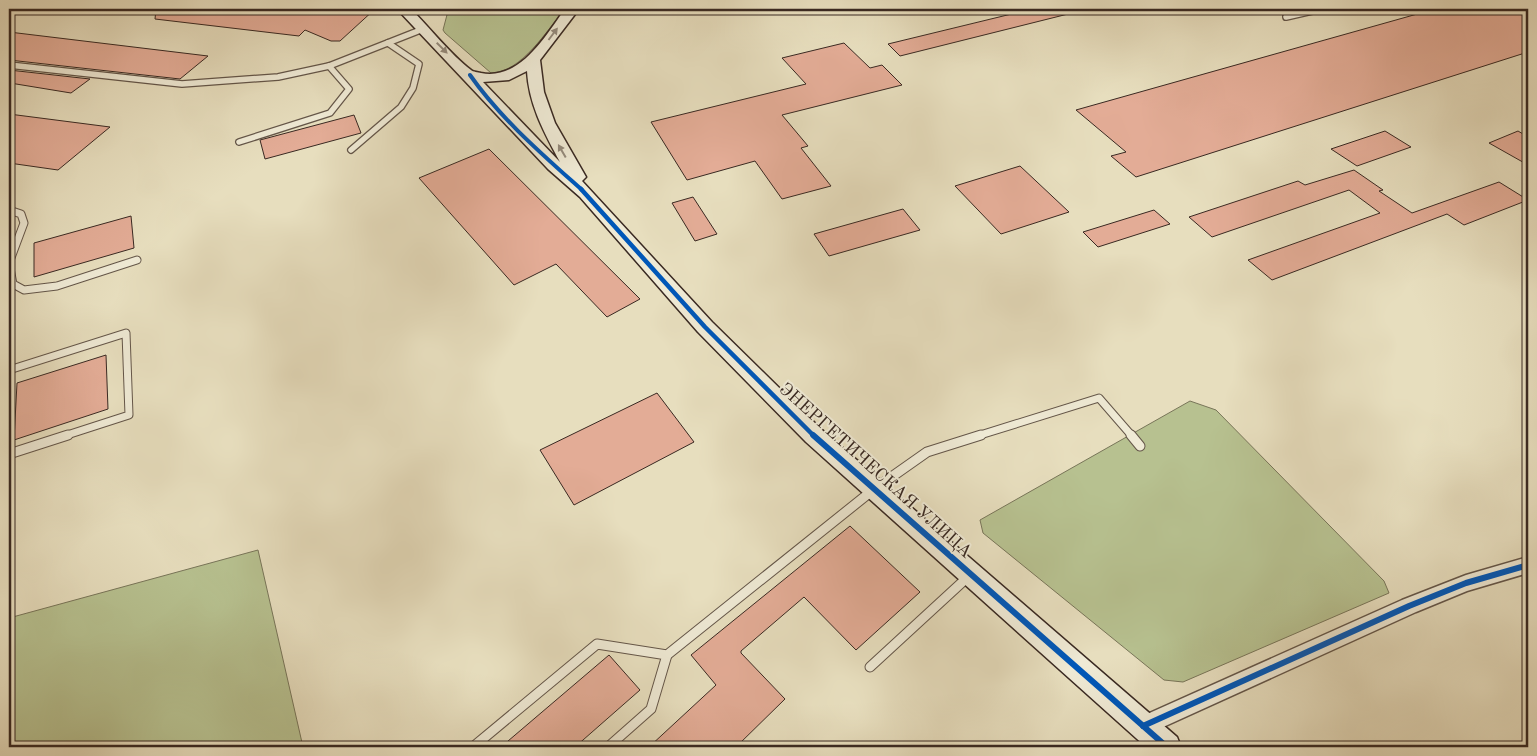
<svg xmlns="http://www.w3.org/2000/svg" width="1537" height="756" viewBox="0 0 1537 756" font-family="'Old Standard TT',serif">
<rect width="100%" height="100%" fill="#e7debe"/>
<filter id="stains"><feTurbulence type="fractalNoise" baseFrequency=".004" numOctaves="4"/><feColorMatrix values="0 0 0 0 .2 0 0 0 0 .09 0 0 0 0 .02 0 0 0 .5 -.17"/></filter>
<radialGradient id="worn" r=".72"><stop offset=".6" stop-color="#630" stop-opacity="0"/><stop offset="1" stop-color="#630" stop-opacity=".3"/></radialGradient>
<g fill="#b7c190" stroke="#787559">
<path d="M452,9H565C547,30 521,73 491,73L445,33L443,30L448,11Z"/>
<path d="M1190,401L1216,410L1384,581L1389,593L1183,682L1164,680L983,533L980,520Z"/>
<path d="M258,550L303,747H9V618Z"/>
</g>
<g fill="#e3ac96" stroke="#392922">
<path d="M156,9H375L340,41H331L305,30L299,36L155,19Z"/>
<path d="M1032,9H1067L1068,14L900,56L888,44Z"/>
<path d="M1435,9H1518L1528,14V52L1136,177L1111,156L1126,152L1076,110Z"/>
<path d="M9,32L208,56L180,79L9,60Z"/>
<path d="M844,43L870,68L882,65L902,85L782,115L808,146L801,148L831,186L782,199L755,161L687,180L651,122L806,84L782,58Z"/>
<path d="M9,70L90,79L71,93L10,83Z"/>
<path d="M9,114L110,127L58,170L9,163Z"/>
<path d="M354,115L361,133L265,159L260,140Z"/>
<path d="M1385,131L1411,147L1357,166L1331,149Z"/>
<path d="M1518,131L1528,137V165L1489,143Z"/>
<path d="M489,149L640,299L607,317L556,264L514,285L419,178Z"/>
<path d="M1020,166L1069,212L1001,234L955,186Z"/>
<path d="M1354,170L1383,190L1379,191L1412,213L1499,182L1528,200L1464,225L1447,214L1272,280L1248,260L1380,213L1349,190L1212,237L1189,217L1298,181L1305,185Z"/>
<path d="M693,197L717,234L695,241L672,203Z"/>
<path d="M903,209L920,230L829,256L814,234Z"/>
<path d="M1154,210L1170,224L1098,247L1083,232Z"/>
<path d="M131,216L134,248L34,277V243Z"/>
<path d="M106,355L108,409L14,440L17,383Z"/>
<path d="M657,393L694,442L574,505L540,450Z"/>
<path d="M850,526L920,592L856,650L804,597L741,651V653L785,699L736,747H649L716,685L691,655Z"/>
<path d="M609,655L640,690L575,747H501Z"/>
</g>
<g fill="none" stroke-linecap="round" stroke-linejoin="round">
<defs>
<g id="lane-far2">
<path d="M1286,17L1321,9"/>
<path d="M9,65L182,84L278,77L329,66L423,29"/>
<path d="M239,142L330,113L349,89L329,66"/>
<path d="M351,150L401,107L413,88L419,64L388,43"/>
</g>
<g id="lane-far1">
<path d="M9,210L21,214L24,223L9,263L13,284L24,290L57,286L137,260"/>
<path d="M9,370L126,333L129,415L64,436"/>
<path d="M977,436L1099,398L1132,436"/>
</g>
<g id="lane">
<path d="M1131,435L1140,446"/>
<path d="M9,454L68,435"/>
<path d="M870,667L970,575"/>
<path d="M473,747L597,644L667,655L873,490L927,452L981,435"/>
<path d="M608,747L651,709L667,655"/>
</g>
<path id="street" d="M1528,557V573L1467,591L1416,612L1150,733L1143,736L1136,733L1133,726L1136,719L1402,600L1466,575Z"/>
<path id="secondary" d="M397,9H411C429,27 451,55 471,70C473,72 478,72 481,73C520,81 546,35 565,9H579L540,60L544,92L555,123L586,177L582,181L712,322L822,430L1177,737L1181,747H1146L806,442L698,332L580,197L548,169ZM527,71C529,105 544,132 560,162L483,82L509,80Z"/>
</defs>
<use href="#lane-far2" stroke="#645649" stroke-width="8"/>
<use href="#lane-far1" stroke="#645649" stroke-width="9"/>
<use href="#lane" stroke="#645649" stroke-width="11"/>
<use href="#street" stroke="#645649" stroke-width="3"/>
<use href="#secondary" stroke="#392922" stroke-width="3"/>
<use href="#lane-far2" stroke="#efead5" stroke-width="5.5"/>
<use href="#lane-far1" stroke="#efead5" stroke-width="7"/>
<use href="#lane" stroke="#efead5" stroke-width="9"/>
<use href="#street" fill="#efead5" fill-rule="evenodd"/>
<use href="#secondary" fill="#efead5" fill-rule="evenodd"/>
<defs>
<path id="cycleway-far2" d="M470,75C500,118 543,155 582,190"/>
<path id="cycleway-far1" d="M581,189L705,327L814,436"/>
<g id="cycleway">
<path d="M813,435L1167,747"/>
<path d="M1143,726L1409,606L1466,583L1528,565"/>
</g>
</defs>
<use href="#cycleway-far2" stroke="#efead5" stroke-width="6"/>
<use href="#cycleway-far1" stroke="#efead5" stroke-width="8"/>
<use href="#cycleway" stroke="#efead5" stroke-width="9"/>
<use href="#cycleway-far2" stroke="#0057b8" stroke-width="4"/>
<use href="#cycleway-far1" stroke="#0057b8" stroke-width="4.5"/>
<use href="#cycleway" stroke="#0057b8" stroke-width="6"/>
</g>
<defs><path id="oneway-solid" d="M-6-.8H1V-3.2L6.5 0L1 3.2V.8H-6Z" transform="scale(1.25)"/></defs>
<g fill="#948a7c">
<use href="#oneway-solid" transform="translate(553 34) rotate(-53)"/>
<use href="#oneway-solid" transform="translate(442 48) rotate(45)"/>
<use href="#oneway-solid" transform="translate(562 151) rotate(-120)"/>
</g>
<g text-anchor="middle" stroke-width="4" stroke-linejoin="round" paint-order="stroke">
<g font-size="18" fill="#392922" stroke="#efead5">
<text transform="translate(876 470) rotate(42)" y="6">ЭНЕРГЕТИЧЕСКАЯ УЛИЦА</text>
</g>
</g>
<rect width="1537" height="756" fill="none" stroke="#e7debe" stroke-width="30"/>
<rect x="10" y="10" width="1517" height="736" fill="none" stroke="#392922" stroke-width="2.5"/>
<rect x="15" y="15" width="1507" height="726" fill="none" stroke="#392922"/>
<rect width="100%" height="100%" filter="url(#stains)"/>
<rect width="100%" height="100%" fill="url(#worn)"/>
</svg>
